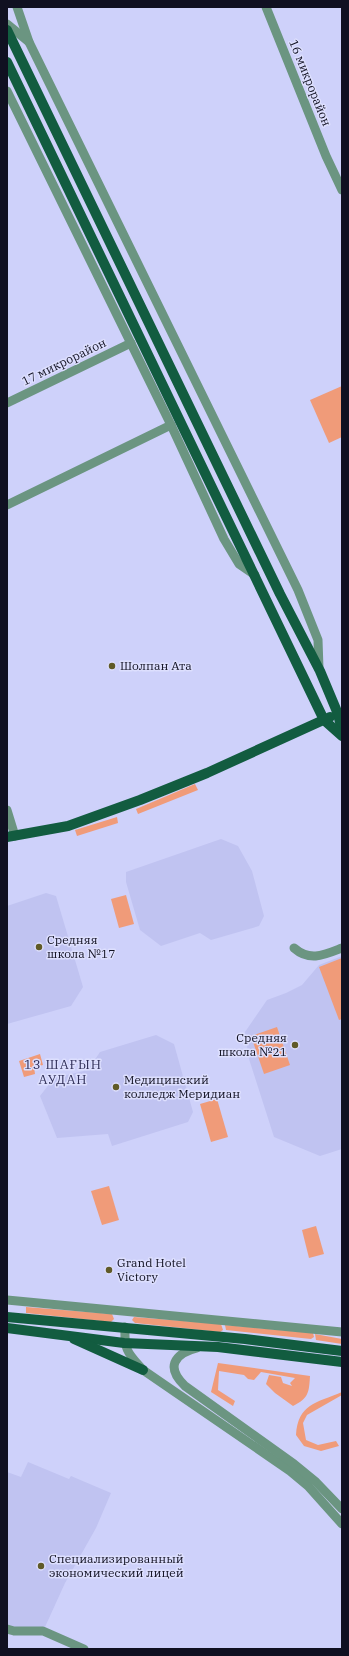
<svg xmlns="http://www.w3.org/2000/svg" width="349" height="1656" viewBox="0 0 349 1656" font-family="'IBM Plex Serif',serif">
<rect width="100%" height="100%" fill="#ced1fa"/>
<g fill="#c0c3f1">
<path d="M221,839L238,846L252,871L264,916L259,926L211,940L200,933L161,946L140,930L126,882V872Z"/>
<path d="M46,893L56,896L83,987L71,1006L7,1024V906Z"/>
<path d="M342,956V1149L320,1156L274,1137L249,1059L245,1032L267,1000L286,993L302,985L319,965Z"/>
<path d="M156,1035L174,1044L193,1112L188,1122L112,1146L108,1134L57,1138L40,1096L54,1078L88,1070L100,1052Z"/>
<path d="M28,1462L69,1479L71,1476L111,1493L96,1528L65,1583L45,1627L10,1635L7,1634V1472L21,1477Z"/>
</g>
<g fill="#f09b79">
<path d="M342,386V437L329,443L310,400Z"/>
<path d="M195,784L198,790L138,814L136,809Z"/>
<path d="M117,817L118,823L77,836L75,830Z"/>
<path d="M126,895L134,924L119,928L111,899Z"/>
<path d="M342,958V1019L339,1020L319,967Z"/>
<path d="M277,1027L290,1065L264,1074L251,1036Z"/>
<path d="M40,1054L43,1065L34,1067L35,1074L24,1077L19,1061Z"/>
<path d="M217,1099L228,1137L211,1142L200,1104Z"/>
<path d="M109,1186L119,1220L102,1225L91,1191Z"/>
<path d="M316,1226L324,1254L309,1258L302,1230Z"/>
<path d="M26,1307L112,1314L114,1319L111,1322L26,1313Z"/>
<path d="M134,1317L221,1324L223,1330L220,1332L135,1323L132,1320Z"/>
<path d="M225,1325L313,1333L314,1337L311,1339L226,1330Z"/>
<path d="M315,1334L342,1339V1344L316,1340Z"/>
<path d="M218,1363L310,1376C309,1392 309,1398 293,1406L275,1393L266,1384L269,1375L281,1377L283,1383L292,1386L290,1383L295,1378L261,1372L254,1380L248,1379L244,1375L219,1371L218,1390L235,1401L233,1406L211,1392Z"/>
<path d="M342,1392V1395L307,1415L303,1423L306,1440L318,1445L336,1441L339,1446L321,1451L304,1446L296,1435C298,1404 316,1403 342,1392Z"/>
</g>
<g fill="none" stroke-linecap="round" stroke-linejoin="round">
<g stroke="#6b9581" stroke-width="9">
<path d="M17,7L29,42L298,590L318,640L319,669"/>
<path d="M266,7L326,156L342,190"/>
<path d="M7,24L29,42"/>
<path d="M7,91L171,425L224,539L239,564L255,575"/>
<path d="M7,403L131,343"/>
<path d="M7,505L171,425"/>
<path d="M7,810L15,836"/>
<path d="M294,948C310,962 324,955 342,948"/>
<path d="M7,1300L342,1332"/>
<path d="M125,1327C124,1351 128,1353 143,1370L290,1471L308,1486L342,1524"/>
<path d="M197,1348C173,1354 166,1368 185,1386L294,1464L316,1482L342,1509"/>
<path d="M7,1629L14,1631H43L84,1649"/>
</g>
<g stroke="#125c40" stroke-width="10">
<path d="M7,30L280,594L320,671L338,714L342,731"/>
<path d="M7,62L324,720L342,736"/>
<path d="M7,837L68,826L140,800L207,773L330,717"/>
<path d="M7,1317L245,1339L342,1351"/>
<path d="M7,1328L124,1343L218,1347L342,1362"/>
<path d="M74,1339L143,1370"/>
</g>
</g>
<g fill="#605a27" stroke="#dddffe" stroke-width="1.5">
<circle cx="112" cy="666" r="4"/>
<circle cx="39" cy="947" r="4"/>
<circle cx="295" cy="1045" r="4"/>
<circle cx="116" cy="1087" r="4"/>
<circle cx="109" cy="1270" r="4"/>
<circle cx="41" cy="1566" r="4"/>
</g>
<g text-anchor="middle" stroke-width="3" stroke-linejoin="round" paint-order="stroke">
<g font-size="12" fill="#101021" stroke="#dddffe">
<text transform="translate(310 83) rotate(68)" y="4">16 микрорайон</text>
<text transform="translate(64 362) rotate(-26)" y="4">17 микрорайон</text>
</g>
<g font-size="12" fill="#101021" stroke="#dddffe" text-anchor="start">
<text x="120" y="670">Шолпан Ата</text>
<text x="47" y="944">Средняя<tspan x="47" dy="14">школа №17</tspan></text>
<text x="287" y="1042" text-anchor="end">Средняя<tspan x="287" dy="14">школа №21</tspan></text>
<text x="124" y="1084">Медицинский<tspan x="124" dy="14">колледж Меридиан</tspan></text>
<text x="117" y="1267">Grand Hotel<tspan x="117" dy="14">Victory</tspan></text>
<text x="49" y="1563">Специализированный<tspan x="49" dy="14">экономический лицей</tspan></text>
</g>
<g font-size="13" letter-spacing="1" fill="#2e2d56" stroke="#dddffe">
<text x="63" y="1069">13 ШАҒЫН<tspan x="63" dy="15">АУДАН</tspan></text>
</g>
</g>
<rect width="349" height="1656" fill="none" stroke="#101021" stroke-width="16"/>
</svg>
